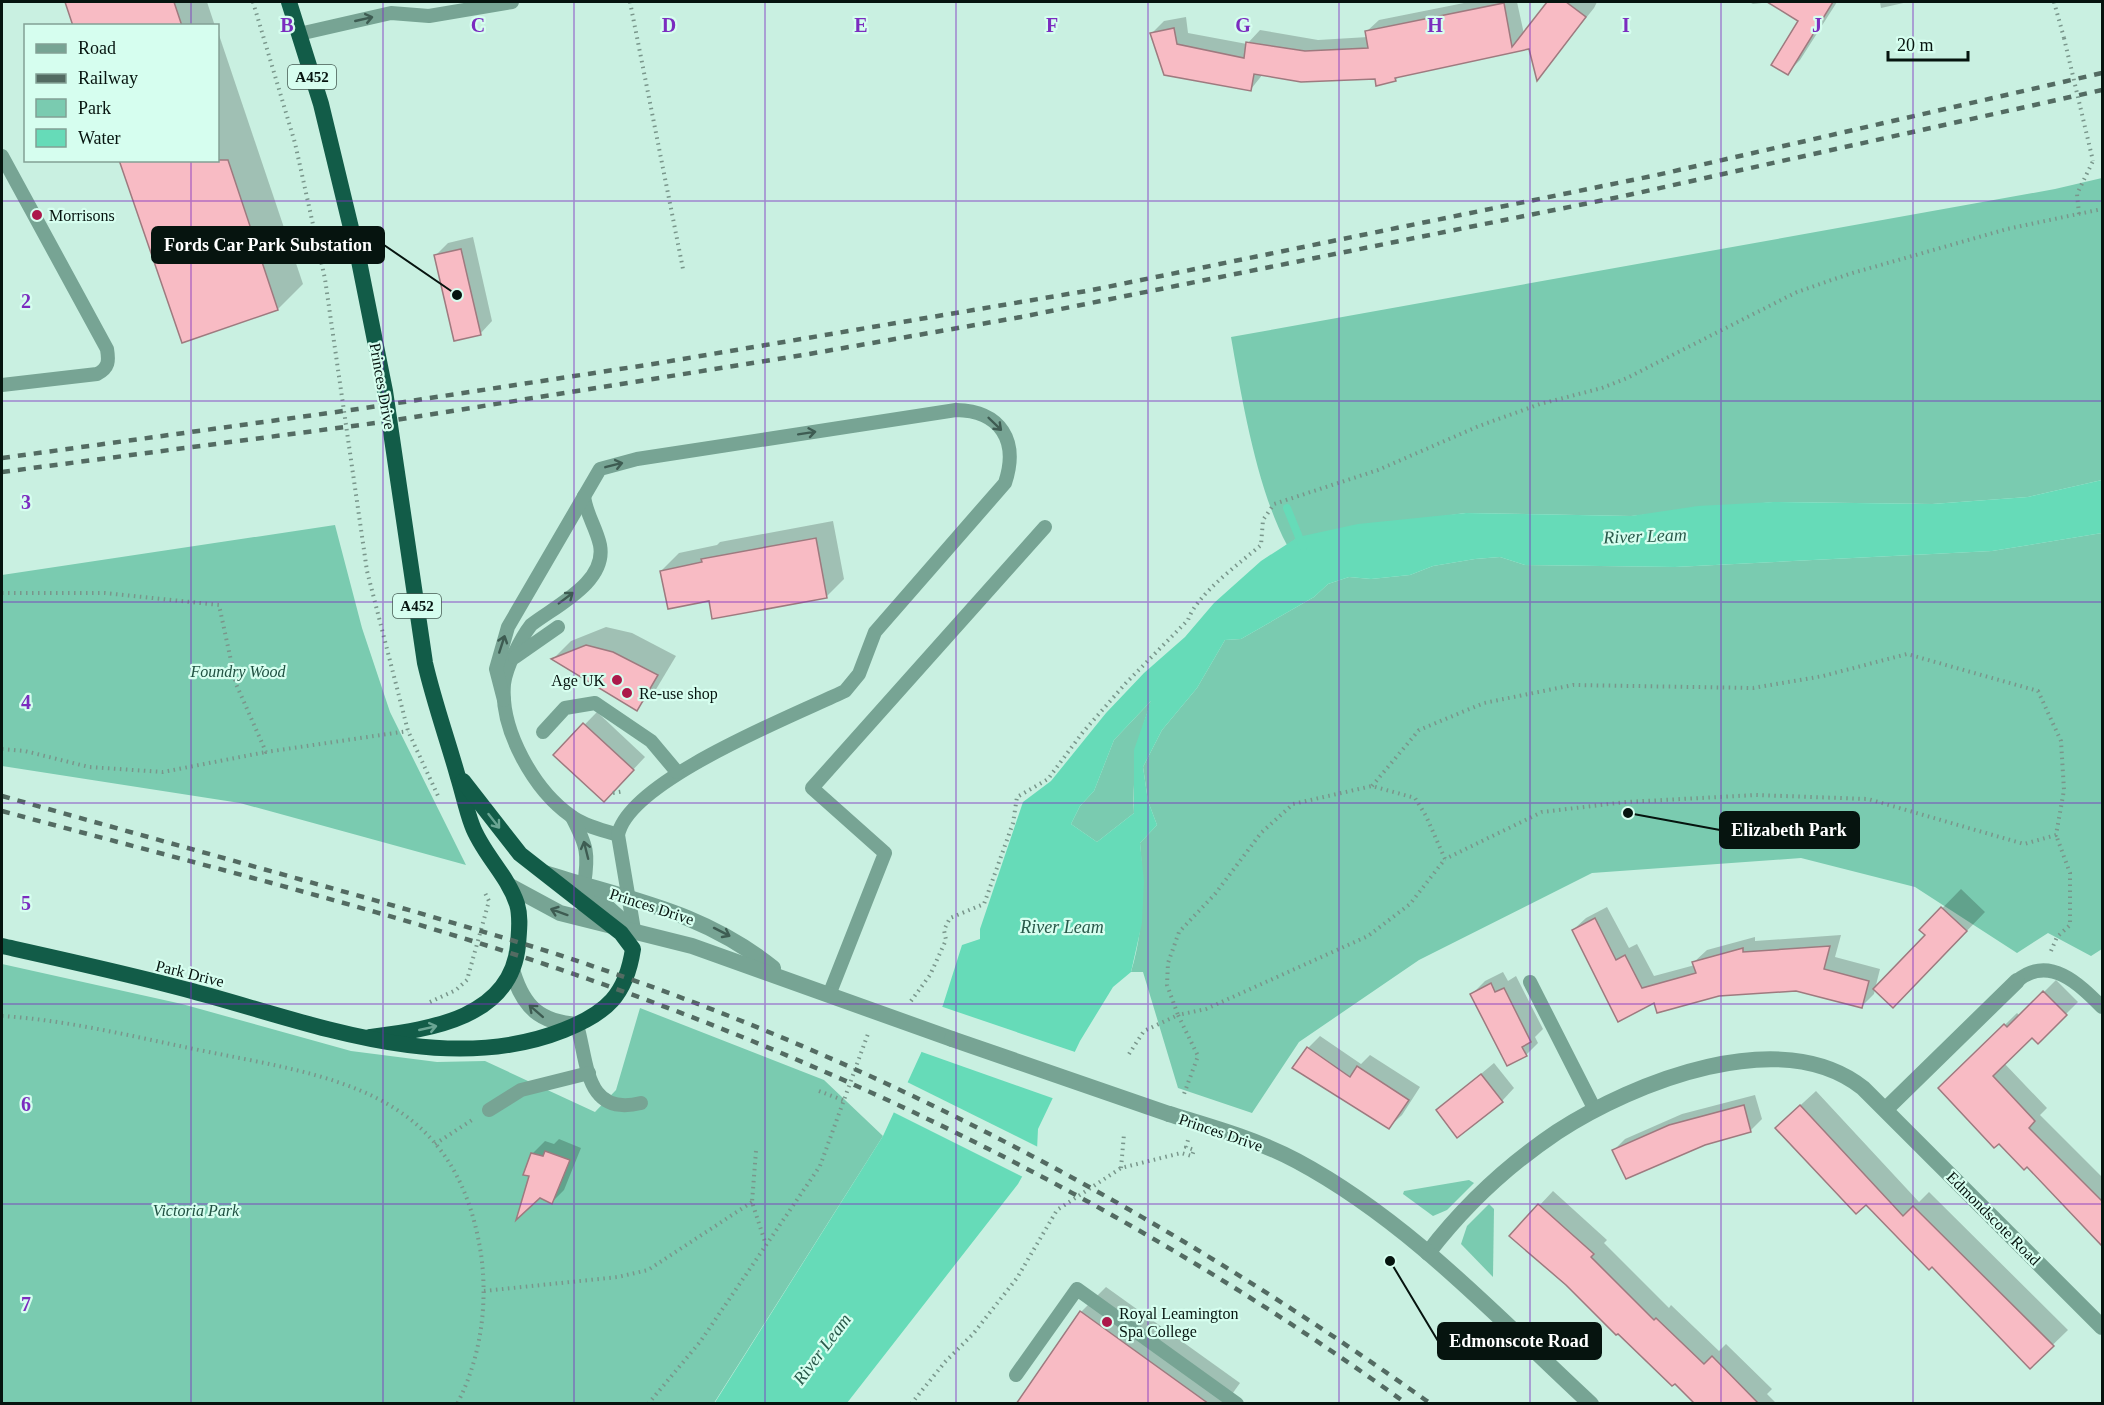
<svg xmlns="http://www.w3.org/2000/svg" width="2104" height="1405" viewBox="0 0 2104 1405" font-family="Georgia,serif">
<rect width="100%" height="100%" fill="#c9f0e1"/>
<g fill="#7acbb0">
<path d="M2102,178V480L2028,497L1932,504L1773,502L1631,516L1465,513L1299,537L1287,545C1257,489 1242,400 1231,337L2055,189Z"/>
<path d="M335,525L362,628L390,712L466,865L240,803L2,766V575Z"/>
<path d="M2102,533V949L2091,956L2048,933L2017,953L1915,887L1801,858L1592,873L1419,960L1299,1042L1252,1113L1178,1088L1143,972H1131C1144,929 1144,887 1140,843L1157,825L1148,801L1143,767L1162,730L1197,688L1225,640L1241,639L1314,597L1328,584L1349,577L1371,579L1410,575L1433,566L1475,559L1500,557L1525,565L1675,567L1992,551Z"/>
<path d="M1152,700C1138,734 1132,776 1134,813L1097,842L1071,824L1080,806L1094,791L1114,740Z"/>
<path d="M2,964L182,1004L351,1051L437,1062L485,1061L595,1112L616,1090L640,1008L824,1080L883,1136L714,1403L2,1404Z"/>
<path d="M1469,1180L1474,1183L1447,1210L1433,1216L1403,1194L1404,1191Z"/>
<path d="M1489,1204L1494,1209L1493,1277L1461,1244L1467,1226Z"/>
</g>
<path fill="#66dbb8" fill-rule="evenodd" d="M2102,480V533L1992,551L1675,567L1525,565L1500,557L1475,559L1433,566L1410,575L1371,579L1349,577L1328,584L1314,597L1241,639L1225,640L1197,688L1162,730L1143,767L1148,801L1157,825L1140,843L1144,881L1142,923L1131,972L1113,987L1080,1041L1038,1129L1037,1150L1018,1184L847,1403L714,1404L883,1136L943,1005L962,945L980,939V929L1023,802L1051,781L1106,713L1144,673L1185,637L1214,603L1261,561L1298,537L1358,524L1466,513L1631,516L1698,506L1773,502L1932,504L2028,497ZM1151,701L1134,750V813L1097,842L1071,824L1080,806L1094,791L1114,740Z"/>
<g fill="#c9f0e1">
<path d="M940,1006L1078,1053L1055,1099L919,1051Z"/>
<path d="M905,1081L1040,1148L1025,1178L891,1111Z"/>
</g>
<g fill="#0003">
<path d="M66,2H207L215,26H75Z"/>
<path d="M1469,2H1517L1524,34L1549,2H1597L1594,8L1538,78L1530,47L1400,76L1395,80L1263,74L1251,89L1152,33L1164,21L1186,17L1188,33L1247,44L1260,30L1318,40L1368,37L1366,32L1379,20Z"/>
<path d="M1749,2H1837L1800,60L1787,73L1800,20L1771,2L1753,4Z"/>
<path d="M1880,2H1908L1881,8Z"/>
<path d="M218,32L303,284L278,309L218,160Z"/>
<path d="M473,237L492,321L480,334L436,255L448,243Z"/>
<path d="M833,521L844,579L826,597L710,599L661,571L679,553L717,545L720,542Z"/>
<path d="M606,627L632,633L676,656L655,691L636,709L553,659L571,641Z"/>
<path d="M597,712L645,757L616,788L555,755Z"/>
<path d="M1961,889L1985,912L1912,988L1875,989L1874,994L1861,1007L1796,990L1655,1001L1573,930L1586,918L1607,907L1629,948L1637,944L1654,976L1695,965L1694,962L1707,950L1755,937V941L1841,935L1835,957L1880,969L1875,989L1927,935L1921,930Z"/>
<path d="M1503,972L1508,981L1516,976L1543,1029L1535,1037L1538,1043L1526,1055L1472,994L1485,981Z"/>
<path d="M2056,980L2078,1002L2038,1042L2032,1036L2004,1063L2047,1108L2040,1115L2102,1177V1244L2027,1165L1941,1088L2017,1013L2020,1016Z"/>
<path d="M1320,1036L1361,1064L1370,1055L1420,1087L1402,1115L1389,1127L1308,1048Z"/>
<path d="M1494,1063L1514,1088L1502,1101L1438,1110Z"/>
<path d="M1816,1091L1919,1202L1929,1192L2068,1330L2030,1367L1932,1265L1866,1203L1792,1113Z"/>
<path d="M1755,1095L1762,1119L1750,1131L1614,1150L1625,1139L1682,1114Z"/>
<path d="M559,1139L581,1148L564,1190L552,1202L532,1154L545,1141L554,1144Z"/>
<path d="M1553,1191L1607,1240L1604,1243L1669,1308L1671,1305L1719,1351L1726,1344L1772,1389L1767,1394L1777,1404H1697L1511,1236Z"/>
<path d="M1106,1287L1240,1383L1225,1404H1018L1081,1312Z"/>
</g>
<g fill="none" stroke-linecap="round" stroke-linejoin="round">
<path stroke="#66dbb8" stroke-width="8" d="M1287,508L1303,547"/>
</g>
<g fill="#f8bbc4" stroke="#9e7a7f" stroke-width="1.5">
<path d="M65,2H174L182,26H73Z"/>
<path d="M1547,2H1566L1586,17L1537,81L1529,49L1395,78L1396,81L1376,86L1375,79L1301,82L1254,74L1251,91L1164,75L1150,33L1174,28L1177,44L1244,58L1246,42L1305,51L1368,48L1365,31L1504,3L1512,47Z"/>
<path d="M1767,2H1833L1788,75L1771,65L1798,21Z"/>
<path d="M119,160H228L278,310L182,343Z"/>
<path d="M461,249L481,335L454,341L434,255Z"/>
<path d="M816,538L827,598L712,619L709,601L668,609L660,571L702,562L701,559Z"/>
<path d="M586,645L613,652L658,675L637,711L551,659Z"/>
<path d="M583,723L634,770L604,802L553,755Z"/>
<path d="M1941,907L1967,931L1893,1008L1873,989L1925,935L1919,930Z"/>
<path d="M1595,918L1616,960L1625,955L1642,988L1696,973L1692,962L1743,948V952L1830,946L1824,969L1869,981L1862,1008L1796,991L1719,996L1657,1013L1654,1003L1618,1022L1572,930Z"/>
<path d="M1491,983L1495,992L1504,988L1531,1042L1522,1047L1527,1056L1507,1066L1470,994Z"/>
<path d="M2043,991L2067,1015L2038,1044L2032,1038L1993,1076L2035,1121L2029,1128L2103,1202V1247L2027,1167L2024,1170L1999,1144L1994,1148L1938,1088L2004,1024L2007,1027Z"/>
<path d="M1307,1047L1350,1077L1357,1066L1409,1100L1389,1129L1292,1068Z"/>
<path d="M1481,1074L1503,1102L1457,1138L1436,1110Z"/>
<path d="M1744,1105L1751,1132L1705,1145L1626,1179L1612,1150L1669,1125Z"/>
<path d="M1800,1105L1903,1216L1913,1206L2054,1346L2030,1369L1932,1267L1929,1270L1866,1205L1856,1214L1775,1128Z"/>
<path d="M545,1151L570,1160L552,1204L540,1198L516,1220L529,1176L523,1175L531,1153L543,1156Z"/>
<path d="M1538,1204L1594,1254L1591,1257L1654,1320L1656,1318L1704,1364L1712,1356L1759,1404H1695L1675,1384L1672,1386L1618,1334L1616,1335L1566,1285L1509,1236Z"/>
<path d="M1080,1311L1209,1404H1016Z"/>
</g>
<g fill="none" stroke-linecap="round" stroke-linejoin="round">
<g stroke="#79968b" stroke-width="4" stroke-dasharray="1.5 4.5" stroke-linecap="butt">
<path d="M253,2L295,143L325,279L367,571L408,731L439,798"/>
<path d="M630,2L683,269"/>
<path d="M2054,2L2064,38"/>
<path d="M2079,214L2077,194L2093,161"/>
<path d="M2,593H105L219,605L236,684L266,752L408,731"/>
<path d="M2,749L25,751L89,767L163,772L266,752"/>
<path d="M1372,786L1419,730L1484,703L1573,685L1753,688L1823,676L1907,654L2038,691L2061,741L2064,790L2056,835L2024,844L1868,799L1756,795L1626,802L1542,812L1445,859"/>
<path d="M613,793L624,791"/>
<path d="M2051,951L2057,937L2070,925V873L2056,835"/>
<path d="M911,1001L930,975L946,940L944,930L950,918L984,904L1013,823L1017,797L1048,779L1083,732L1126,683L1188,620C1197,594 1240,563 1261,545L1263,520L1274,504L1378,470L1479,426L1540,404L1602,388L1627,378L1797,292L1849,274L2007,229L2102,209"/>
<path d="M430,1002L456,990L467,980L489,901L484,891"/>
<path d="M2,1016C66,1020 131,1036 194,1049C331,1077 455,1087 481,1254C488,1304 481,1358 457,1404"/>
<path d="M1129,1054L1144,1031L1178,1015L1167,985L1168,963L1179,932L1215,894L1261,833L1293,804L1372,786L1415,798L1426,816L1445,859L1410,904L1368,936L1206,1009L1178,1015L1198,1056L1184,1094"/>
<path d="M819,1091L845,1101"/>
<path d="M435,1144L472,1120"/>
<path d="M756,1151L752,1202L766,1245"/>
<path d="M1121,1168L1124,1134"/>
<path d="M484,1291L618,1277L648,1270L752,1202"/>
<path d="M648,1404L700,1342L820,1166L869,1031"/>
<path d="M911,1404L945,1362L973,1334L1017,1278L1057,1210L1121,1168L1181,1153L1192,1156L1194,1150L1186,1147L1188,1140"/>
</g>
<g stroke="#77a494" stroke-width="14">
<path d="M299,34L391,13L429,16L512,2"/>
<path d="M2,156L107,349C109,361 109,368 97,374L2,385"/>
<path d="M584,496C586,514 596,527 600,545C607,582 557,605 531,625C521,638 506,667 504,684C500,730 534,790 571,816C584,826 603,830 618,835"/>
<path d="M515,657L558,627"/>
<path d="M504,700L496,669L508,627L600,469L637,459L956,410C1001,411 1019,441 1005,483L875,632L859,674L845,691C795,715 629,780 618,835L634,930"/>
<path d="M543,732L565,708L595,703L651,741L677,772"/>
<path d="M572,817C587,846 589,853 584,885L634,930"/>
<path d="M2017,981C2049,954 2079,984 2102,1007"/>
<path d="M1530,982L1595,1110"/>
<path d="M829,995L885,853L812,788L1045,527"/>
<path d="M577,1025C588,1063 585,1117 641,1103"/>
<path d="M489,1110L521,1090L589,1073"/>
<path d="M1016,1375L1077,1289L1237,1404"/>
</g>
<g stroke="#77a494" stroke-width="16">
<path d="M513,973C524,1008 540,1022 577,1025"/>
<path d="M1886,1109L2017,981"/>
<path d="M1428,1253C1464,1206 1508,1165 1557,1132C1634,1082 1781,1023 1863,1088L2102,1327"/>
</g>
<g stroke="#77a494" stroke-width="16">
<path d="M545,873C630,900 702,911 773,968"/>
<path d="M510,886L560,913L692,946L952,1039"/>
<path d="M1169,1114C1212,1127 1258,1140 1297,1161C1409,1221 1498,1318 1591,1404"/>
</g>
<g stroke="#125c48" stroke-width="16">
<path d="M289,2L321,104L359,261L385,391L425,663C434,702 447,738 458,777C463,793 466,809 472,825C482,853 507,874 517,904C521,917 519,931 518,945C511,1019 429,1029 370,1037"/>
<path d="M2,946C65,960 129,974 192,991C309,1022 444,1078 564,1030C607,1013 626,995 633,949L621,933L520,854L463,781"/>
</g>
<g stroke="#536b62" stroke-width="4.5" stroke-dasharray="8 8" stroke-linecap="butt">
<path d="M2,458L358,409L653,364L1092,290L1657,175L2102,73"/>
<path d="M2,472L383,422L809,354L1021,317L1624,196L2102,90"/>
<path d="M2,796C133,833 264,869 395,906C463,926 532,945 598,968C897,1069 1175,1221 1431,1404"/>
<path d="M2,811C197,864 396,912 588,979C879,1080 1157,1223 1407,1404"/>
</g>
<path stroke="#79968b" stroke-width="4" stroke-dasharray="1.5 4.5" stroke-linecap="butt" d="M2064,38L2093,161"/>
<path stroke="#77a494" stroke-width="16" d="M952,1039L1169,1114"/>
</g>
<defs><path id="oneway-shaft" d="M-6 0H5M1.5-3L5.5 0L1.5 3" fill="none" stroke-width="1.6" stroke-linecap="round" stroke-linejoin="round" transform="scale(1.5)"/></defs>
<g stroke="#3e5c52">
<use href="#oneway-shaft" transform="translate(364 19) rotate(-13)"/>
<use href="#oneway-shaft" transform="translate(995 424) rotate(44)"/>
<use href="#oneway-shaft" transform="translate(807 433) rotate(-9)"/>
<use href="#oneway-shaft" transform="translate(614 465) rotate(-14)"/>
<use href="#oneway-shaft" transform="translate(566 598) rotate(-37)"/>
<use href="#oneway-shaft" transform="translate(502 644) rotate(-72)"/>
<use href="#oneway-shaft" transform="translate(586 850) rotate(-104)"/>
<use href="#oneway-shaft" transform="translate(559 912) rotate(-160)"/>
<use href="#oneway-shaft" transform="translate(722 932) rotate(27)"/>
<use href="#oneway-shaft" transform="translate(536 1011) rotate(-139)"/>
</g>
<g stroke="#6aa593">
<use href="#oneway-shaft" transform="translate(494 821) rotate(52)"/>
<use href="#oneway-shaft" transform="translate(428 1028) rotate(-13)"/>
</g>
<path fill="none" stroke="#7b2cbf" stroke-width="1.5" stroke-opacity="0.55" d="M191,2V26M383,2V1404M574,2V1404M765,2V1404M956,2V1404M1148,2V1404M1339,2V1404M1530,2V1404M1721,2V1404M1913,2V1404M191,160V1404M2,201H2102M2,401H2102M2,602H2102M2,803H2102M2,1004H2102M2,1204H2102"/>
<g fill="#ac194a" stroke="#d6feef" stroke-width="2">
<circle cx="37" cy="215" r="6"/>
<circle cx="617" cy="680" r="6"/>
<circle cx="627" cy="693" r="6"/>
<circle cx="1107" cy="1322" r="6"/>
</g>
<g text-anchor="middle" stroke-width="4.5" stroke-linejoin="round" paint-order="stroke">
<g fill="#d6feef" stroke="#445a52" stroke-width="1.5">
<rect x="288" y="65" width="48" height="24" rx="4.5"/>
<rect x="393" y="594" width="48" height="24" rx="4.5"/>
</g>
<g font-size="15" font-weight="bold" fill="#06140f">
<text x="312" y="82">A452</text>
<text x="417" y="611">A452</text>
</g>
<g font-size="16" fill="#06140f" stroke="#d6feef" text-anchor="start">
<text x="49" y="221">Morrisons</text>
<text x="605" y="686" text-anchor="end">Age UK</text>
<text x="639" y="699">Re-use shop</text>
<text x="1119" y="1319">Royal Leamington<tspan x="1119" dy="18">Spa College</tspan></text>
</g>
<g font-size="16" fill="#06140f" stroke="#d6feef">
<text transform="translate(383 386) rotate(80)" y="6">Princes Drive</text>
<text transform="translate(652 906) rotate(18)" y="6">Princes Drive</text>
<text transform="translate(190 973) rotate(14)" y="6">Park Drive</text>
<text transform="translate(1221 1132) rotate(19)" y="6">Princes Drive</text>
<text transform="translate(1994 1218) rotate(45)" y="6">Edmondscote Road</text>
</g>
<g font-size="16" font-style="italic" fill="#1f5041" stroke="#d6feef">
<text x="238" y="677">Foundry Wood</text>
<text x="196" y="1216">Victoria Park</text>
</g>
<g font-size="18" font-style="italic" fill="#29594a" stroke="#d6feef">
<text transform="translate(1645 536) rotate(-2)" y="6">River Leam</text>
<text x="1062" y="933">River Leam</text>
<text transform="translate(822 1349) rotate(-53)" y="6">River Leam</text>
</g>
</g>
<g font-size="20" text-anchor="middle" font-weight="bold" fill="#7b2cbf" stroke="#d6feef" stroke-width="4.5" stroke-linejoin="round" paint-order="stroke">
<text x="287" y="32">B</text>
<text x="478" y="32">C</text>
<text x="669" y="32">D</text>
<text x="861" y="32">E</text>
<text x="1052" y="32">F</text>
<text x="1243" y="32">G</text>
<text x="1435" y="32">H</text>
<text x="1626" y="32">I</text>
<text x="1817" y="32">J</text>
<text x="26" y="308">2</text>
<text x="26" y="509">3</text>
<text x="26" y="709">4</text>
<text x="26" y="910">5</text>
<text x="26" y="1111">6</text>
<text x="26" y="1311">7</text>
</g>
<path fill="none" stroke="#06140f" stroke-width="2" d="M457 295L384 245M1628 813L1720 830M1390 1261L1438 1341"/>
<g fill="#06140f" stroke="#d6feef" stroke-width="2">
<circle cx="457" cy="295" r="6"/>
<circle cx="1628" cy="813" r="6"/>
<circle cx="1390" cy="1261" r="6"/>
</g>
<g fill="#06140f" stroke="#06140f" stroke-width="2">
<rect x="152" y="227" width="232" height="36" rx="6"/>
<rect x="1720" y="812" width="139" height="36" rx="6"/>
<rect x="1438" y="1323" width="163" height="36" rx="6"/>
</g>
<g font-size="18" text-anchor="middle" font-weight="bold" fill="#fff">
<text x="268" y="251">Fords Car Park Substation</text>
<text x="1789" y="836">Elizabeth Park</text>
<text x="1519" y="1347">Edmonscote Road</text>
</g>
<rect width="2104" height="1405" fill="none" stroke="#06140f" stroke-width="6"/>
<rect x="24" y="24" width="195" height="138" fill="#d6feef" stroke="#83a095" stroke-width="1.5"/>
<rect x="36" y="44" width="30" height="9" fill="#77a494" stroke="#83a095" stroke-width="1.5"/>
<text x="78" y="54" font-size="18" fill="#06140f">Road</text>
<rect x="36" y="74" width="30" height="9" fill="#536b62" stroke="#83a095" stroke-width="1.5"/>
<text x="78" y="84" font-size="18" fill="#06140f">Railway</text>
<rect x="36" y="99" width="30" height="18" fill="#7acbb0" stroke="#83a095" stroke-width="1.5"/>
<text x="78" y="114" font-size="18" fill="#06140f">Park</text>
<rect x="36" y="129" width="30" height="18" fill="#66dbb8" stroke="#83a095" stroke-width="1.5"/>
<text x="78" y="144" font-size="18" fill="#06140f">Water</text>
<path d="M1888 51v9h80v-9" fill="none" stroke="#06140f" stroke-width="3"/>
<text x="1897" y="51" font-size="18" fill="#06140f" stroke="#d6feef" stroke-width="4.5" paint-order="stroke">20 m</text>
</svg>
